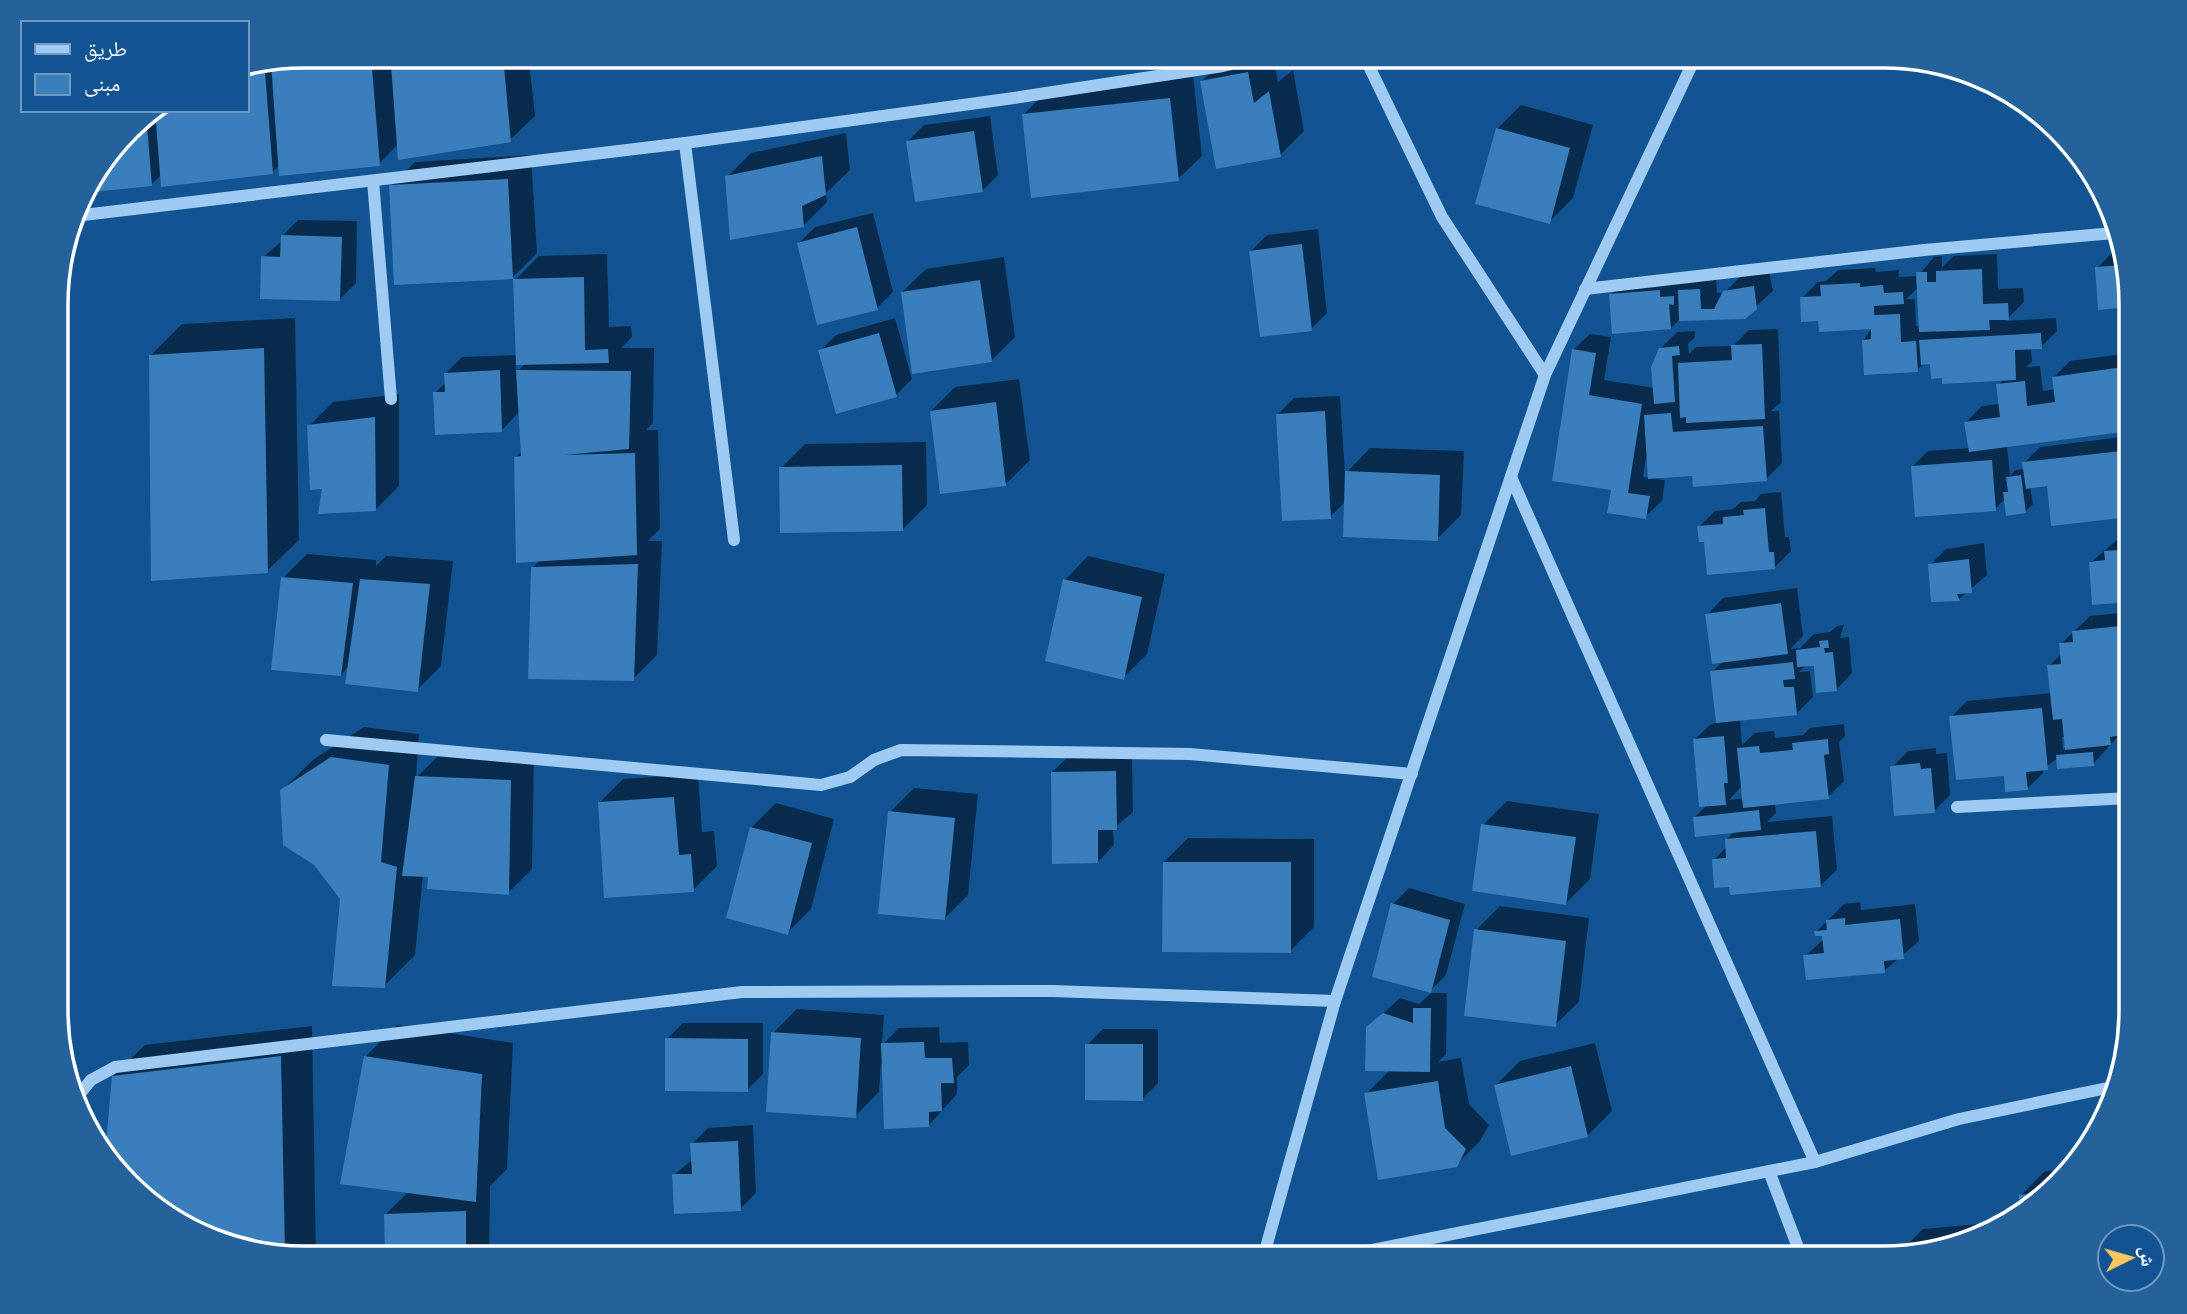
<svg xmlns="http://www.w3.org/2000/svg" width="2187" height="1314" viewBox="0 0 2187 1314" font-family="'PT Sans','Noto Naskh Arabic',sans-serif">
<rect width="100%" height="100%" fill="#125492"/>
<g fill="#0007" fill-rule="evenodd">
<path d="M304,56H396V62L402,56H556L529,60L535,116L510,140L398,144L379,164L280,165L272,172L162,174L151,185L84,191L140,118L152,110H247V67Z"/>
<path d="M1235,56H1273L1278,82L1293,70L1304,131L1280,155L1201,82L1225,58Z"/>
<path d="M1193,75L1202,156L1178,179L1023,115L1047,91Z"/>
<path d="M1521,105L1593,125L1573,198L1549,222L1497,129Z"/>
<path d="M990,116L998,175L982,191L908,141L924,125Z"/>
<path d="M846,133L850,170L826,193L827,202L803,226L727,177L751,153Z"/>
<path d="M531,155L537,253L513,277L391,186L415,162Z"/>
<path d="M873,213L893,292L877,308L799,243L815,227Z"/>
<path d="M298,220L357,221L356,283L340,299L263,257L282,241V236Z"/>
<path d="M1318,229L1327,313L1311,329L1251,251L1267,235Z"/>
<path d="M2120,251L2130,287V305L2100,308L2097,268L2113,252Z"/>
<path d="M607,254L609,327L631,326L632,337L621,348H654L653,423L646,430H658L660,529L648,541H662L657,655L633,679L533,567L540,560L516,457L523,450L520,411L502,430L435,393L446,382V373L462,357L518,355L515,280L539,256ZM525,363L520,369L516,372V364Z"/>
<path d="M1997,254L1998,289L2023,288L2024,302L2005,321L2056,318L2057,331L2041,347L2031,348L2032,362L2026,367L2040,366L2043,391L2055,389L2054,377L2070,361L2130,353V429L2007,445L2010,476L2015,470L2025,469L2024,463L2040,447L2130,436V515L2053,524L2048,485L2030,486L2033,504L2025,512L2006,498L1995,509L1912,467L1928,451L1970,448L1966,422L1982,406L2000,404L1998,385L2004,379L1944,376L1931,362L1925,363L1917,370L1864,340L1872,327L1820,320L1802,298L1818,282L1826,281L1838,270L1875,268L1876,272L1899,270V277L1918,276L1934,257L1942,256V267L1954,256ZM1919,287L1920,326H1916L1915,299H1906Z"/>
<path d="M1004,257L1015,337L991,361L902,292L926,269Z"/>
<path d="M1769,271L1773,291L1744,317L1679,320L1671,328L1611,295L1627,279L1716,274L1717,293H1724L1741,276Z"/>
<path d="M295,318L299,540L267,571L151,355L182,324Z"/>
<path d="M895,318L912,379L896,395L820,351L836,335Z"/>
<path d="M1778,329L1781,402L1771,411H1779L1782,463L1766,479L1693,474L1653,479L1665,480L1662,501L1645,517L1613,488L1573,350L1590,334L1611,337L1604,380L1655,388L1660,349L1677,332L1695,331V337L1688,344L1689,354L1696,347L1733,346L1749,330ZM1647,453L1650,478L1643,477Z"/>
<path d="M1019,379L1030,460L1006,484L931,411L955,387Z"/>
<path d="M399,394V486L375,510L325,487L309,426L333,402Z"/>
<path d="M1340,396L1345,474L1370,448L1464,451L1461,515L1437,539L1346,501L1330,517L1278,414L1294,398Z"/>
<path d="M926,442L927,505L903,529L781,468L805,444Z"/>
<path d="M1781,492L1785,537H1789L1791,551L1775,567L1706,540L1699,527L1715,511L1733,509L1741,502L1755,501L1761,494Z"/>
<path d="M2130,535V600L2094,603L2091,562L2122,536Z"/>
<path d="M1984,543L1987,575L1959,599L1930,565L1946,549Z"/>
<path d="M307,554L376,560V566L386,556L453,561L441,666L417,690L349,666L341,675L283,578Z"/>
<path d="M1088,556L1165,574L1147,654L1123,678L1065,580Z"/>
<path d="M1797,588L1803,636L1790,649L1800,648L1814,634L1830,632L1837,626L1844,625L1840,638L1849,637L1852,673L1836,690L1815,664L1806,665L1799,672L1810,671L1813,697L1797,713L1740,719L1742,745L1755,733L1774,731L1775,738L1803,735L1810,728L1844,724L1845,736L1839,742L1844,781L1828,797L1775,803L1776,813L1767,822L1832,816L1837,870L1820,886L1730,885L1714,860L1727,846L1726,840L1735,831L1695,817L1707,805L1694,740L1711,724L1717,723L1712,672L1723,661L1707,615L1723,598ZM1743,785L1744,798L1729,800Z"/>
<path d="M2130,612V733L2120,734L2093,764L2058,758L2043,769V773L2027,789L2006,774L1951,717L1967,701L2052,693L2049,666L2062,653L2061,644L2090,616ZM2062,737H2065L2067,747L2063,750Z"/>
<path d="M364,727L419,734L416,778L441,753L534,757L532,869L508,893L423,875L415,955L384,986L342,898L282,790L314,759Z"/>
<path d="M1936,748V754L1947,753L1950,795L1934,811L1892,767L1908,751Z"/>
<path d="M1069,756H1132L1133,812L1113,829L1114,845L1098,862L1052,772Z"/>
<path d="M698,774L702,832L714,831L717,866L693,890L599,803L623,779Z"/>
<path d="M914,788L978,794L968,895L944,919L890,812Z"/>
<path d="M1507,801L1599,814L1590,879L1566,903L1483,825Z"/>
<path d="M776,803L834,819L811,909L787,933L728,917L752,827Z"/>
<path d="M1188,838L1314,839V927L1290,951L1164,862Z"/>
<path d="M1409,888L1465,904L1446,975L1430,991L1393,904Z"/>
<path d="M1860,902L1861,910L1915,904L1919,941L1884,971L1805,956L1824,939V934L1816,932L1844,904Z"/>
<path d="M1500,906L1589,918L1579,1002L1555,1025L1476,930Z"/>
<path d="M1431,993H1447L1446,1054L1438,1062L1461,1058L1469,1104L1489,1125L1480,1141L1456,1165L1366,1094L1390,1070L1368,1027L1400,998L1419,1004Z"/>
<path d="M797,1009L884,1015L882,1045L899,1028L939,1027L940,1043L968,1042L969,1065L957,1077V1094L929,1125L881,1063L879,1092L855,1116L773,1033Z"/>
<path d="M683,1023H763V1074L747,1090L667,1039Z"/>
<path d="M397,1025L513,1043L507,1169L490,1186L489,1258H387L386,1214L409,1191L366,1056Z"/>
<path d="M312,1026L316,1258H303L180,1225L107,1156L113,1076L145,1045Z"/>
<path d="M1103,1029H1158V1083L1142,1099L1087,1045Z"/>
<path d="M1595,1043L1612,1111L1588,1135L1496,1085L1520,1061Z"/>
<path d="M753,1125L756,1193L740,1209L674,1175L693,1159L692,1144L708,1128Z"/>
<path d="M2062,1170L2022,1210L2021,1195L2045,1171Z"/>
<path d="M1979,1224L1980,1233L1908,1255L1907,1245L1923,1229Z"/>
<path d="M1754,1245V1258H1708L1719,1246Z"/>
</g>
<g fill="#3a7ebb">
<path d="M304,56H371L380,166L279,176L271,63Z"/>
<path d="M442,56H503L511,142L398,160L391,64Z"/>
<path d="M518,56H558V57L519,64Z"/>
<path d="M265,72L273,174L161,187L155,110H247V74Z"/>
<path d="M1248,72L1254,103L1269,91L1281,157L1216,169L1200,81Z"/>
<path d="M1170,98L1179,181L1031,198L1022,114Z"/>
<path d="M146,114L152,186L82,193L140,118Z"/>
<path d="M1496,128L1570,148L1550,224L1475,204Z"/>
<path d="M974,131L983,192L915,202L906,141Z"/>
<path d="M822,156L826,195L802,206L804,227L730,240L725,176Z"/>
<path d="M508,179L513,279L394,285L389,185Z"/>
<path d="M857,227L878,310L817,325L797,243Z"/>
<path d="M281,235L342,237L340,301L260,299L261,256L280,257Z"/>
<path d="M1302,244L1312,331L1260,337L1249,251Z"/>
<path d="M2124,265L2130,287V307L2098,310L2095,267Z"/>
<path d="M1982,269L1983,304L2008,303L2009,320H1989L1990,330L1919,332L1916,272H1927V282H1936V271Z"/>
<path d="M584,277L585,350L608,349L609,363L516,365L513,279Z"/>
<path d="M980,280L992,362L912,374L901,292Z"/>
<path d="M1860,283V287L1883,285L1884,293L1903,292L1904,304L1874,306V315L1900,314L1901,342L1916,341L1918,372L1864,375L1862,340L1871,339V329L1819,332L1818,321L1801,322L1800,297L1821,296L1820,285Z"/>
<path d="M1754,286L1757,309L1745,319L1679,321L1678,290L1700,289L1701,309H1714L1723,291Z"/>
<path d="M1660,290V297L1674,296V305L1669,304L1671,329L1612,334L1609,294Z"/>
<path d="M879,333L897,397L836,414L818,350Z"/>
<path d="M2041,333L2042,349L2015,350L2016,380L1942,384V378L1931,379L1930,364L1921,365L1919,340Z"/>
<path d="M1762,344L1765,419L1686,423V417L1680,418L1678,363L1732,360L1731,345Z"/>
<path d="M1679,346L1680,355L1672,356L1675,402L1654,404L1651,367L1659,348Z"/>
<path d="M264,348L268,573L151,581L149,355Z"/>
<path d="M1572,349L1596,353L1589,395L1642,404L1628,493L1650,496L1646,519L1607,513L1611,490L1552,481Z"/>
<path d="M2130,366V431L1969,452L1964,422L2000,417L1996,384L2025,381L2027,406L2055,402L2052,377Z"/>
<path d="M500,370L502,432L435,435L433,392H445L444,373Z"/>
<path d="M516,370L631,371L629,449L564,455L635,453L637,555L516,563L514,457L521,456Z"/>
<path d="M996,402L1006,486L940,494L930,411Z"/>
<path d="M1325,411L1331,519L1282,521L1276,414Z"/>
<path d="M1671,413L1673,432L1763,426L1767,481L1693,487L1692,476L1648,479L1644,415Z"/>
<path d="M375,417L376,511L318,514L322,489L310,490L307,425Z"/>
<path d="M2130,450V517L2051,526L2047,486L2026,489L2022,462Z"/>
<path d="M1992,460L1996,511L1915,517L1911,466Z"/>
<path d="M902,465L903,531L780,533L779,467Z"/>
<path d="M1345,471L1440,475L1438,541L1343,537Z"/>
<path d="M2021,475L2026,513L2006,516L2003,492H2008L2006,477Z"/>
<path d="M1765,508L1769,552H1774L1775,569L1707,575L1704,542H1699L1697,526L1723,524V517L1744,515L1743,510Z"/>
<path d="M2130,549V602L2092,605L2089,562L2105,560L2104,551Z"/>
<path d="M1969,559L1972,593L1957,594L1960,601L1931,602L1928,564Z"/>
<path d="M638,564L634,681L528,679L531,567Z"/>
<path d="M281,577L353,583L341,676L271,670Z"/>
<path d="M360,579L430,584L418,692L345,684Z"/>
<path d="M1063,579L1142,597L1124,680L1045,661Z"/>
<path d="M1781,603L1788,654L1712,664L1705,614Z"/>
<path d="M2130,625V734L2110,737L2111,745L2065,750L2062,719L2053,720L2047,665L2061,664L2059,643L2073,642L2072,631Z"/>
<path d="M1828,640L1829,648H1824L1825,653L1833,652L1837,691L1816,693L1814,666L1797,667L1796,650L1820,647L1819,641Z"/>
<path d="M1793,662L1795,679L1783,680L1784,687H1794L1797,715L1716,723L1710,671Z"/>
<path d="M2042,708L2048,770L2026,772L2028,790L2005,792L2004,776L1956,780L1949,716Z"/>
<path d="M1724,736L1728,783H1724L1726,805L1699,807L1693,739Z"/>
<path d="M1828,739L1829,754L1824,755L1829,799L1743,808L1737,748L1759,746L1760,753L1793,750L1792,743Z"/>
<path d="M2093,752L2094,766L2057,769L2056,755Z"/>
<path d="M331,757L389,765L381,862L397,867L385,988L332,986L340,899L314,865L283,845L280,790Z"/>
<path d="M1920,763L1921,769L1931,768L1935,813L1894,816L1890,766Z"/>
<path d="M1116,771L1117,830H1098V863L1052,864L1051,772Z"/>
<path d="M415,776L511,780L509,895L427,889L428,877L402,876Z"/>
<path d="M674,797L679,855L691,854L694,892L604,898L598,802Z"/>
<path d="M1759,810L1761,830L1695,837L1693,817Z"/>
<path d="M888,811L955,818L945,920L878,914Z"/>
<path d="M1481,824L1576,837L1566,905L1472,891Z"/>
<path d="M750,827L812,843L788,935L726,918Z"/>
<path d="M1816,831L1821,887L1730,895L1729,887L1714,888L1712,859L1726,858L1725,839Z"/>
<path d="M1163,862H1291V953L1162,952Z"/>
<path d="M1391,903L1450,920L1431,993L1372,977Z"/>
<path d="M1845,918V925L1900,919L1904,959L1884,961L1885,973L1806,980L1803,955L1824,953L1822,936H1815L1814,931L1827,930L1826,920Z"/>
<path d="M1474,929L1566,941L1556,1027L1464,1016Z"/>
<path d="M1413,1008H1431L1430,1072L1365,1071L1366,1027L1383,1013L1413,1023Z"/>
<path d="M771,1032L861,1038L856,1118L766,1112Z"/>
<path d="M665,1038L748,1039V1092L665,1091Z"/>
<path d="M924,1042L925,1058H952L954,1083H941L942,1111L929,1112V1127L884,1129L881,1043Z"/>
<path d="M1085,1044H1143V1101L1085,1100Z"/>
<path d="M281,1056L285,1253L180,1225L105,1155L112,1076Z"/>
<path d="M364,1056L482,1074L476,1202L340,1184Z"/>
<path d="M1571,1066L1588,1137L1511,1156L1494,1085Z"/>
<path d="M1438,1081L1445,1128L1466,1149L1457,1167L1378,1180L1364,1093Z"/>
<path d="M738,1141L741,1211L674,1214L672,1174H692L690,1143Z"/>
<path d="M2039,1193L2020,1212L2019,1195Z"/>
<path d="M466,1211V1258H385L384,1214Z"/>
<path d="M1951,1242L1906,1255L1905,1245Z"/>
</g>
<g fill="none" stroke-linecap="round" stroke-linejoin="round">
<g stroke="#9fcbf2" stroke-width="12">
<path d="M1364,56L1442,217L1545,375"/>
<path d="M685,143L734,540"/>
<path d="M373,181L391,399"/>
<path d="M75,216L685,143L1014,98L1223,66L1265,56"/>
<path d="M1585,289L1924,250L2114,233"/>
<path d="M1511,477L1815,1162"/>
<path d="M326,740L821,785L850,777L874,760L901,750L1190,754L1412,774"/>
<path d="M1957,807L2130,798"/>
<path d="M78,1096L91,1080L115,1067L742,992L1053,991L1335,1001"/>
<path d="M1769,1171L1802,1258"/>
<path d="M1263,1258L1335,1001L1545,375L1696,56"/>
<path d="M1332,1258L1815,1162L1959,1119L2112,1087"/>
</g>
</g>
<path d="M0 0H2187V1314H0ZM304 68H1883A236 236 0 0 1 2119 304V1010A236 236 0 0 1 1883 1246H304A236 236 0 0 1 68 1010V304A236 236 0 0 1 304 68Z" fill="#25629b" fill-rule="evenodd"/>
<path fill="none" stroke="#fff" stroke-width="3.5" d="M304 68H1883A236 236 0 0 1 2119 304V1010A236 236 0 0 1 1883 1246H304A236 236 0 0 1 68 1010V304A236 236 0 0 1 304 68Z"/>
<rect x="21" y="21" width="228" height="91" fill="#125492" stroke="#7198be" stroke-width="2"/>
<rect x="35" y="44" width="35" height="10" fill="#9fcbf2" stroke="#7198be" stroke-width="2"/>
<text x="84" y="56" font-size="21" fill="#ffffff">طريق</text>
<rect x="35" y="74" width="35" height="21" fill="#3a7ebb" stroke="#7198be" stroke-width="2"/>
<text x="84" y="91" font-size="21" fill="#ffffff">مبنى</text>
<g transform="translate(2131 1258) rotate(85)"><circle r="33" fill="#125492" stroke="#7198be" stroke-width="2"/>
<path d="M0-5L12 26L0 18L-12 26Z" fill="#ffc560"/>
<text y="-10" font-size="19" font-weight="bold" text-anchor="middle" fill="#ffffff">ش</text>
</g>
</svg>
